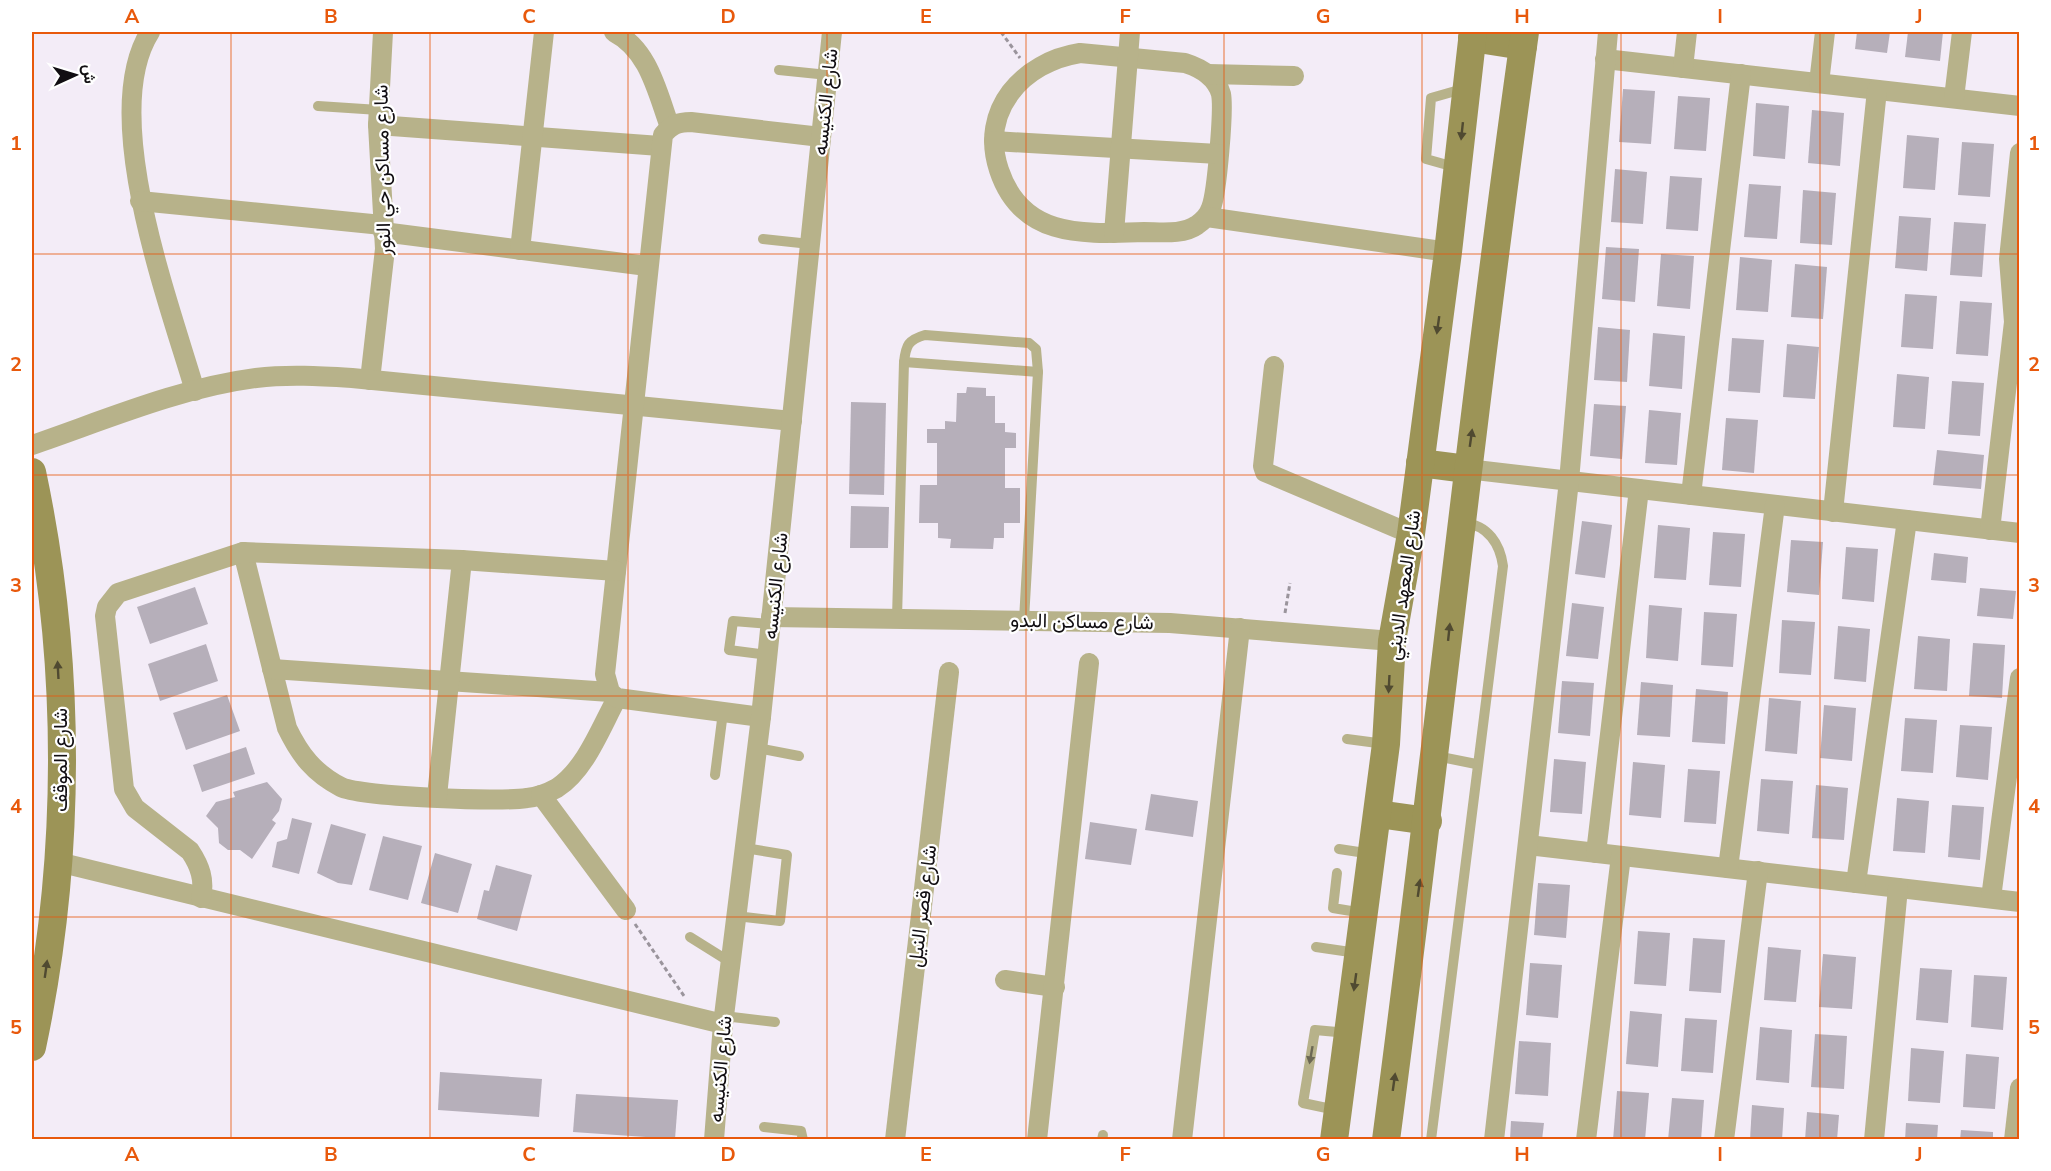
<svg xmlns="http://www.w3.org/2000/svg" width="2051" height="1171" viewBox="0 0 2051 1171" font-family="'Nunito Sans',Vazirmatn,sans-serif">
<rect width="100%" height="100%" fill="#f3ecf7"/>
<g fill="#b6afba">
<path d="M1857,32H1890L1887,53L1855,49Z"/>
<path d="M1908,32H1943L1940,61L1905,57Z"/>
<path d="M1623,89L1655,91L1651,144L1619,142Z"/>
<path d="M1678,96L1710,98L1706,151L1674,149Z"/>
<path d="M1756,103L1789,106L1785,159L1753,156Z"/>
<path d="M1812,110L1844,113L1840,166L1808,163Z"/>
<path d="M1907,135L1939,138L1935,190L1903,188Z"/>
<path d="M1962,142L1994,144L1990,197L1958,195Z"/>
<path d="M1615,169L1647,172L1643,224L1611,222Z"/>
<path d="M1670,176L1702,178L1698,231L1666,229Z"/>
<path d="M1749,184L1781,186L1777,239L1744,237Z"/>
<path d="M1803,190L1836,193L1832,245L1800,243Z"/>
<path d="M1899,216L1931,218L1927,271L1895,268Z"/>
<path d="M1954,222L1986,224L1982,277L1950,275Z"/>
<path d="M1606,247L1639,249L1635,302L1602,299Z"/>
<path d="M1661,254L1694,256L1690,309L1657,306Z"/>
<path d="M1740,257L1772,260L1768,312L1736,310Z"/>
<path d="M1795,264L1827,267L1823,319L1791,317Z"/>
<path d="M1905,294L1937,296L1933,349L1901,347Z"/>
<path d="M1960,301L1992,303L1988,356L1956,354Z"/>
<path d="M1598,327L1630,330L1627,382L1594,380Z"/>
<path d="M1653,333L1685,336L1682,389L1649,386Z"/>
<path d="M1732,338L1764,340L1760,393L1728,391Z"/>
<path d="M1787,344L1819,347L1815,399L1783,397Z"/>
<path d="M1897,374L1929,377L1925,429L1893,427Z"/>
<path d="M1952,381L1984,383L1980,436L1948,434Z"/>
<path d="M967,387L986,388V396H995V423H1005V432L1016,433V448H1005V488H1020V523H1004V538H994L993,549L950,548L951,539L938,538V523H919L920,485H937V443H927V429H945V421L956,422L957,393H966Z"/>
<path d="M851,402L886,403L884,495L849,494Z"/>
<path d="M1594,404L1626,406L1622,459L1590,456Z"/>
<path d="M1649,410L1681,413L1677,465L1645,463Z"/>
<path d="M1726,418L1758,420L1754,473L1722,470Z"/>
<path d="M1937,450L1984,455L1981,489L1933,485Z"/>
<path d="M851,506L889,507L888,548H850Z"/>
<path d="M1582,521L1612,525L1605,578L1575,574Z"/>
<path d="M1658,525L1690,528L1686,580L1654,578Z"/>
<path d="M1713,532L1745,534L1741,587L1709,585Z"/>
<path d="M1791,540L1823,542L1819,595L1787,592Z"/>
<path d="M1846,547L1878,549L1874,602L1842,599Z"/>
<path d="M1934,553L1968,557L1966,583L1931,580Z"/>
<path d="M195,587L208,624L150,644L137,607Z"/>
<path d="M1980,588L2016,591L2013,619L1977,616Z"/>
<path d="M1572,603L1604,607L1598,659L1566,656Z"/>
<path d="M1649,605L1682,608L1678,661L1646,658Z"/>
<path d="M1704,612L1737,614L1733,667L1701,665Z"/>
<path d="M1782,620L1815,622L1811,675L1779,673Z"/>
<path d="M1838,626L1870,629L1866,682L1834,679Z"/>
<path d="M1918,636L1950,639L1947,691L1914,689Z"/>
<path d="M1973,643L2005,645L2002,698L1969,696Z"/>
<path d="M206,644L218,681L160,701L148,664Z"/>
<path d="M1562,681L1594,683L1590,736L1558,733Z"/>
<path d="M1641,682L1673,685L1670,737L1637,735Z"/>
<path d="M1696,689L1728,692L1725,744L1692,742Z"/>
<path d="M227,695L240,731L186,750L173,713Z"/>
<path d="M1769,698L1801,701L1797,754L1765,751Z"/>
<path d="M1824,705L1856,708L1852,761L1820,758Z"/>
<path d="M1905,718L1937,720L1933,773L1901,771Z"/>
<path d="M1960,725L1992,727L1988,780L1956,777Z"/>
<path d="M246,747L255,774L202,792L193,765Z"/>
<path d="M1554,759L1586,762L1582,814L1550,812Z"/>
<path d="M1633,762L1665,765L1661,818L1629,815Z"/>
<path d="M1688,769L1720,771L1716,824L1684,822Z"/>
<path d="M1761,779L1793,781L1789,834L1757,831Z"/>
<path d="M267,782L282,799L279,811L272,820L276,823L252,859L240,850H228L219,843L218,828L206,816L216,802L235,797L233,792Z"/>
<path d="M1816,785L1848,788L1844,840L1812,838Z"/>
<path d="M1151,794L1198,801L1193,837L1145,830Z"/>
<path d="M1897,798L1929,801L1925,853L1893,851Z"/>
<path d="M1952,805L1984,807L1980,860L1948,857Z"/>
<path d="M292,818L312,823L299,874L272,867L277,842L287,839Z"/>
<path d="M1090,822L1137,829L1131,865L1085,859Z"/>
<path d="M331,824L366,834L352,885L338,883L317,873Z"/>
<path d="M383,836L422,846L408,900L369,890Z"/>
<path d="M435,853L472,864L458,913L421,903Z"/>
<path d="M496,865L532,875L517,931L477,919L484,890L489,891Z"/>
<path d="M1538,883L1570,885L1566,938L1534,935Z"/>
<path d="M1638,931L1670,933L1666,986L1634,984Z"/>
<path d="M1693,938L1725,940L1721,993L1689,991Z"/>
<path d="M1768,947L1801,950L1796,1002L1764,1000Z"/>
<path d="M1823,954L1856,957L1852,1009L1819,1007Z"/>
<path d="M1530,963L1562,965L1558,1018L1526,1015Z"/>
<path d="M1920,968L1952,970L1948,1023L1916,1020Z"/>
<path d="M1974,975L2007,977L2003,1030L1971,1027Z"/>
<path d="M1630,1011L1662,1014L1658,1067L1626,1064Z"/>
<path d="M1685,1018L1717,1020L1713,1073L1681,1071Z"/>
<path d="M1760,1027L1792,1030L1789,1083L1756,1080Z"/>
<path d="M1815,1034L1847,1036L1844,1089L1811,1087Z"/>
<path d="M1519,1041L1551,1043L1548,1096L1515,1094Z"/>
<path d="M1911,1048L1944,1051L1940,1103L1908,1101Z"/>
<path d="M1966,1054L1999,1057L1995,1109L1963,1107Z"/>
<path d="M440,1072L542,1079L539,1117L438,1110Z"/>
<path d="M1617,1091L1649,1093L1645,1140H1613Z"/>
<path d="M576,1094L678,1100L675,1139L573,1132Z"/>
<path d="M1672,1098L1704,1100L1701,1140H1668Z"/>
<path d="M1752,1105L1784,1108L1782,1140H1750Z"/>
<path d="M1807,1112L1839,1115L1837,1140H1805Z"/>
<path d="M1511,1121L1544,1123L1542,1140H1510Z"/>
<path d="M1906,1123L1938,1125L1937,1140H1905Z"/>
<path d="M1961,1130L1993,1132V1140H1960Z"/>
</g>
<g fill="none" stroke-linecap="round" stroke-linejoin="round">
<g stroke="#9a949c" stroke-width="3" stroke-dasharray="4.5 3" stroke-linecap="butt">
<path d="M1001,32L1020,58"/>
<path d="M1285,613L1290,583"/>
<path d="M635,924L684,996"/>
</g>
<g stroke="#b7b28a" stroke-width="10">
<path d="M779,70L828,75"/>
<path d="M318,106L379,110"/>
<path d="M1458,168L1426,159L1431,98L1466,88"/>
<path d="M763,239L810,244"/>
<path d="M904,362L1038,372"/>
<path d="M897,618L904,362C906,345 908,340 925,335L1029,343L1036,349L1038,372L1024,620"/>
<path d="M768,655L729,650L733,621L771,624"/>
<path d="M1347,739L1385,744"/>
<path d="M757,748L799,756"/>
<path d="M1436,756L1476,764"/>
<path d="M715,775L723,712"/>
<path d="M1339,849L1372,854"/>
<path d="M1337,873L1333,908L1363,913"/>
<path d="M736,916L780,921L787,855L745,848"/>
<path d="M690,937L730,962"/>
<path d="M1316,947L1357,953"/>
<path d="M724,1016L775,1022"/>
<path d="M1336,1110L1303,1103L1315,1030L1348,1033"/>
<path d="M764,1127L801,1131L803,1140"/>
<path d="M1102,1140L1103,1135"/>
<path d="M1431,1140L1503,566C1500,544 1488,525 1464,523"/>
</g>
<g stroke="#b7b28a" stroke-width="20">
<path d="M150,32C98,114 169,302 195,391"/>
<path d="M614,32C649,50 657,92 670,127"/>
<path d="M1080,53L1185,63C1201,68 1216,77 1221,94C1224,109 1217,193 1211,208C1209,214 1203,221 1197,225C1183,235 1161,232 1144,232C1084,234 1022,239 999,170C979,110 1023,62 1080,53Z"/>
<path d="M1605,59L2020,106"/>
<path d="M1683,68L1687,32"/>
<path d="M1208,74L1294,76"/>
<path d="M1819,83L1825,32"/>
<path d="M1954,98L1962,32"/>
<path d="M378,125L660,146"/>
<path d="M994,141L1218,154"/>
<path d="M140,201L382,225"/>
<path d="M1207,217L1448,252"/>
<path d="M383,232L647,266"/>
<path d="M1114,233L1130,32"/>
<path d="M520,250L544,32"/>
<path d="M1274,366L1263,466L1265,472L1411,534"/>
<path d="M370,380L385,249L378,125L383,32"/>
<path d="M32,445C105,420 179,388 256,378C288,374 320,376 352,378L792,421"/>
<path d="M1467,469L2020,533"/>
<path d="M1691,495L1741,74"/>
<path d="M1833,512L1877,90"/>
<path d="M1990,530L2014,322L2009,259L2020,153"/>
<path d="M243,552L287,728C300,755 314,773 341,787C361,797 501,802 527,798C537,797 548,793 557,788C586,769 601,727 617,698"/>
<path d="M771,617L1170,623L1392,641"/>
<path d="M272,669L610,692"/>
<path d="M761,717L617,698L610,692L605,674L663,135C671,125 678,122 691,122L821,137"/>
<path d="M541,795L626,910"/>
<path d="M437,796L462,560"/>
<path d="M1528,845L2020,902"/>
<path d="M1596,853L1639,489"/>
<path d="M58,862L723,1024"/>
<path d="M1728,868L1775,505"/>
<path d="M1856,883L1907,520"/>
<path d="M201,898C205,880 200,866 190,851L135,808L124,789L105,616L107,607L118,593L243,552L462,560L616,571"/>
<path d="M1991,898L2020,678"/>
<path d="M1005,980L1055,987"/>
<path d="M714,1140L723,1024L761,717L832,32"/>
<path d="M895,1140L949,672"/>
<path d="M1037,1140L1089,663"/>
<path d="M1182,1140L1240,628"/>
<path d="M1494,1140L1569,481L1608,32"/>
<path d="M1586,1140L1621,856"/>
<path d="M1724,1140L1758,871"/>
<path d="M1874,1140L1898,888"/>
<path d="M2014,1140L2020,1088"/>
</g>
<g stroke="#9c9457" stroke-width="28">
<path d="M1472,38L1523,46"/>
<path d="M1420,463L1467,469"/>
<path d="M32,472C72,660 72,859 32,1047"/>
<path d="M1378,814L1428,821"/>
<path d="M1334,1140L1386,744L1392,641L1411,534L1448,252L1473,32"/>
<path d="M1386,1140C1435,770 1473,400 1525,32"/>
</g>
</g>
<defs><path id="oneway-solid" d="M-6-.8H1V-3.2L6.5 0L1 3.2V.8H-6Z" transform="scale(1.5)"/></defs>
<g fill="#504a31">
<use href="#oneway-solid" transform="translate(1462 131) rotate(96)"/>
<use href="#oneway-solid" transform="translate(1438 325) rotate(98)"/>
<use href="#oneway-solid" transform="translate(1471 438) rotate(-82)"/>
<use href="#oneway-solid" transform="translate(1449 632) rotate(-84)"/>
<use href="#oneway-solid" transform="translate(58 670) rotate(-93)"/>
<use href="#oneway-solid" transform="translate(1389 684) rotate(93)"/>
<use href="#oneway-solid" transform="translate(1419 888) rotate(-82)"/>
<use href="#oneway-solid" transform="translate(46 969) rotate(-82)"/>
<use href="#oneway-solid" transform="translate(1355 982) rotate(98)"/>
<use href="#oneway-solid" transform="translate(1394 1082) rotate(-82)"/>
</g>
<use fill="#6c6854" href="#oneway-solid" transform="translate(1311 1055) rotate(100)"/>
<path fill="none" stroke="#e8590c" stroke-width="1.5" stroke-opacity="0.55" d="M231,32V1140M430,32V1140M628,32V1140M827,32V1140M1026,32V1140M1224,32V1140M1422,32V1140M1621,32V1140M1820,32V1140M32,254H2020M32,475H2020M32,696H2020M32,917H2020"/>
<g text-anchor="middle" stroke-width="4.5" stroke-linejoin="round" paint-order="stroke">
<g font-size="20" fill="#110e12" stroke="#fff">
<text transform="translate(825 102) rotate(-84)" y="7">شارع الكنيسه</text>
<text transform="translate(382 170) rotate(-91)" y="7">شارع مساكن حي النور</text>
<text transform="translate(1403 585) rotate(-82)" y="7">شارع المعهد الديني</text>
<text transform="translate(775 586) rotate(-84)" y="7">شارع الكنيسه</text>
<text transform="translate(1082 621) rotate(1)" y="7">شارع مساكن البدو</text>
<text transform="translate(60 760) rotate(-90)" y="7">شارع الموقف</text>
<text transform="translate(922 906) rotate(-83)" y="7">شارع قصر النيل</text>
<text transform="translate(720 1069) rotate(-85)" y="7">شارع الكنيسه</text>
</g>
</g>
<rect width="2051" height="1171" fill="none" stroke="#ffffff" stroke-width="66"/>
<g transform="translate(75 75) rotate(86)" stroke="#ffffff" stroke-width="4.5" paint-order="stroke">
<path d="M0-4.5L10 22L0 15L-10 22Z" fill="#110e12"/>
<text y="-9" font-size="16" font-weight="bold" text-anchor="middle" fill="#110e12">ش</text>
</g>
<rect x="33" y="33" width="1985" height="1105" fill="none" stroke="#e8590c" stroke-width="2"/>
<g font-size="20" text-anchor="middle" font-weight="bold" fill="#e8590c">
<text x="132" y="23">A</text>
<text x="331" y="23">B</text>
<text x="529" y="23">C</text>
<text x="728" y="23">D</text>
<text x="926" y="23">E</text>
<text x="1125" y="23">F</text>
<text x="1323" y="23">G</text>
<text x="1522" y="23">H</text>
<text x="1720" y="23">I</text>
<text x="1919" y="23">J</text>
<text x="16" y="150">1</text>
<text x="2034" y="150">1</text>
<text x="16" y="371">2</text>
<text x="2034" y="371">2</text>
<text x="16" y="592">3</text>
<text x="2034" y="592">3</text>
<text x="16" y="813">4</text>
<text x="2034" y="813">4</text>
<text x="16" y="1034">5</text>
<text x="2034" y="1034">5</text>
<text x="132" y="1161">A</text>
<text x="331" y="1161">B</text>
<text x="529" y="1161">C</text>
<text x="728" y="1161">D</text>
<text x="926" y="1161">E</text>
<text x="1125" y="1161">F</text>
<text x="1323" y="1161">G</text>
<text x="1522" y="1161">H</text>
<text x="1720" y="1161">I</text>
<text x="1919" y="1161">J</text>
</g>
</svg>
